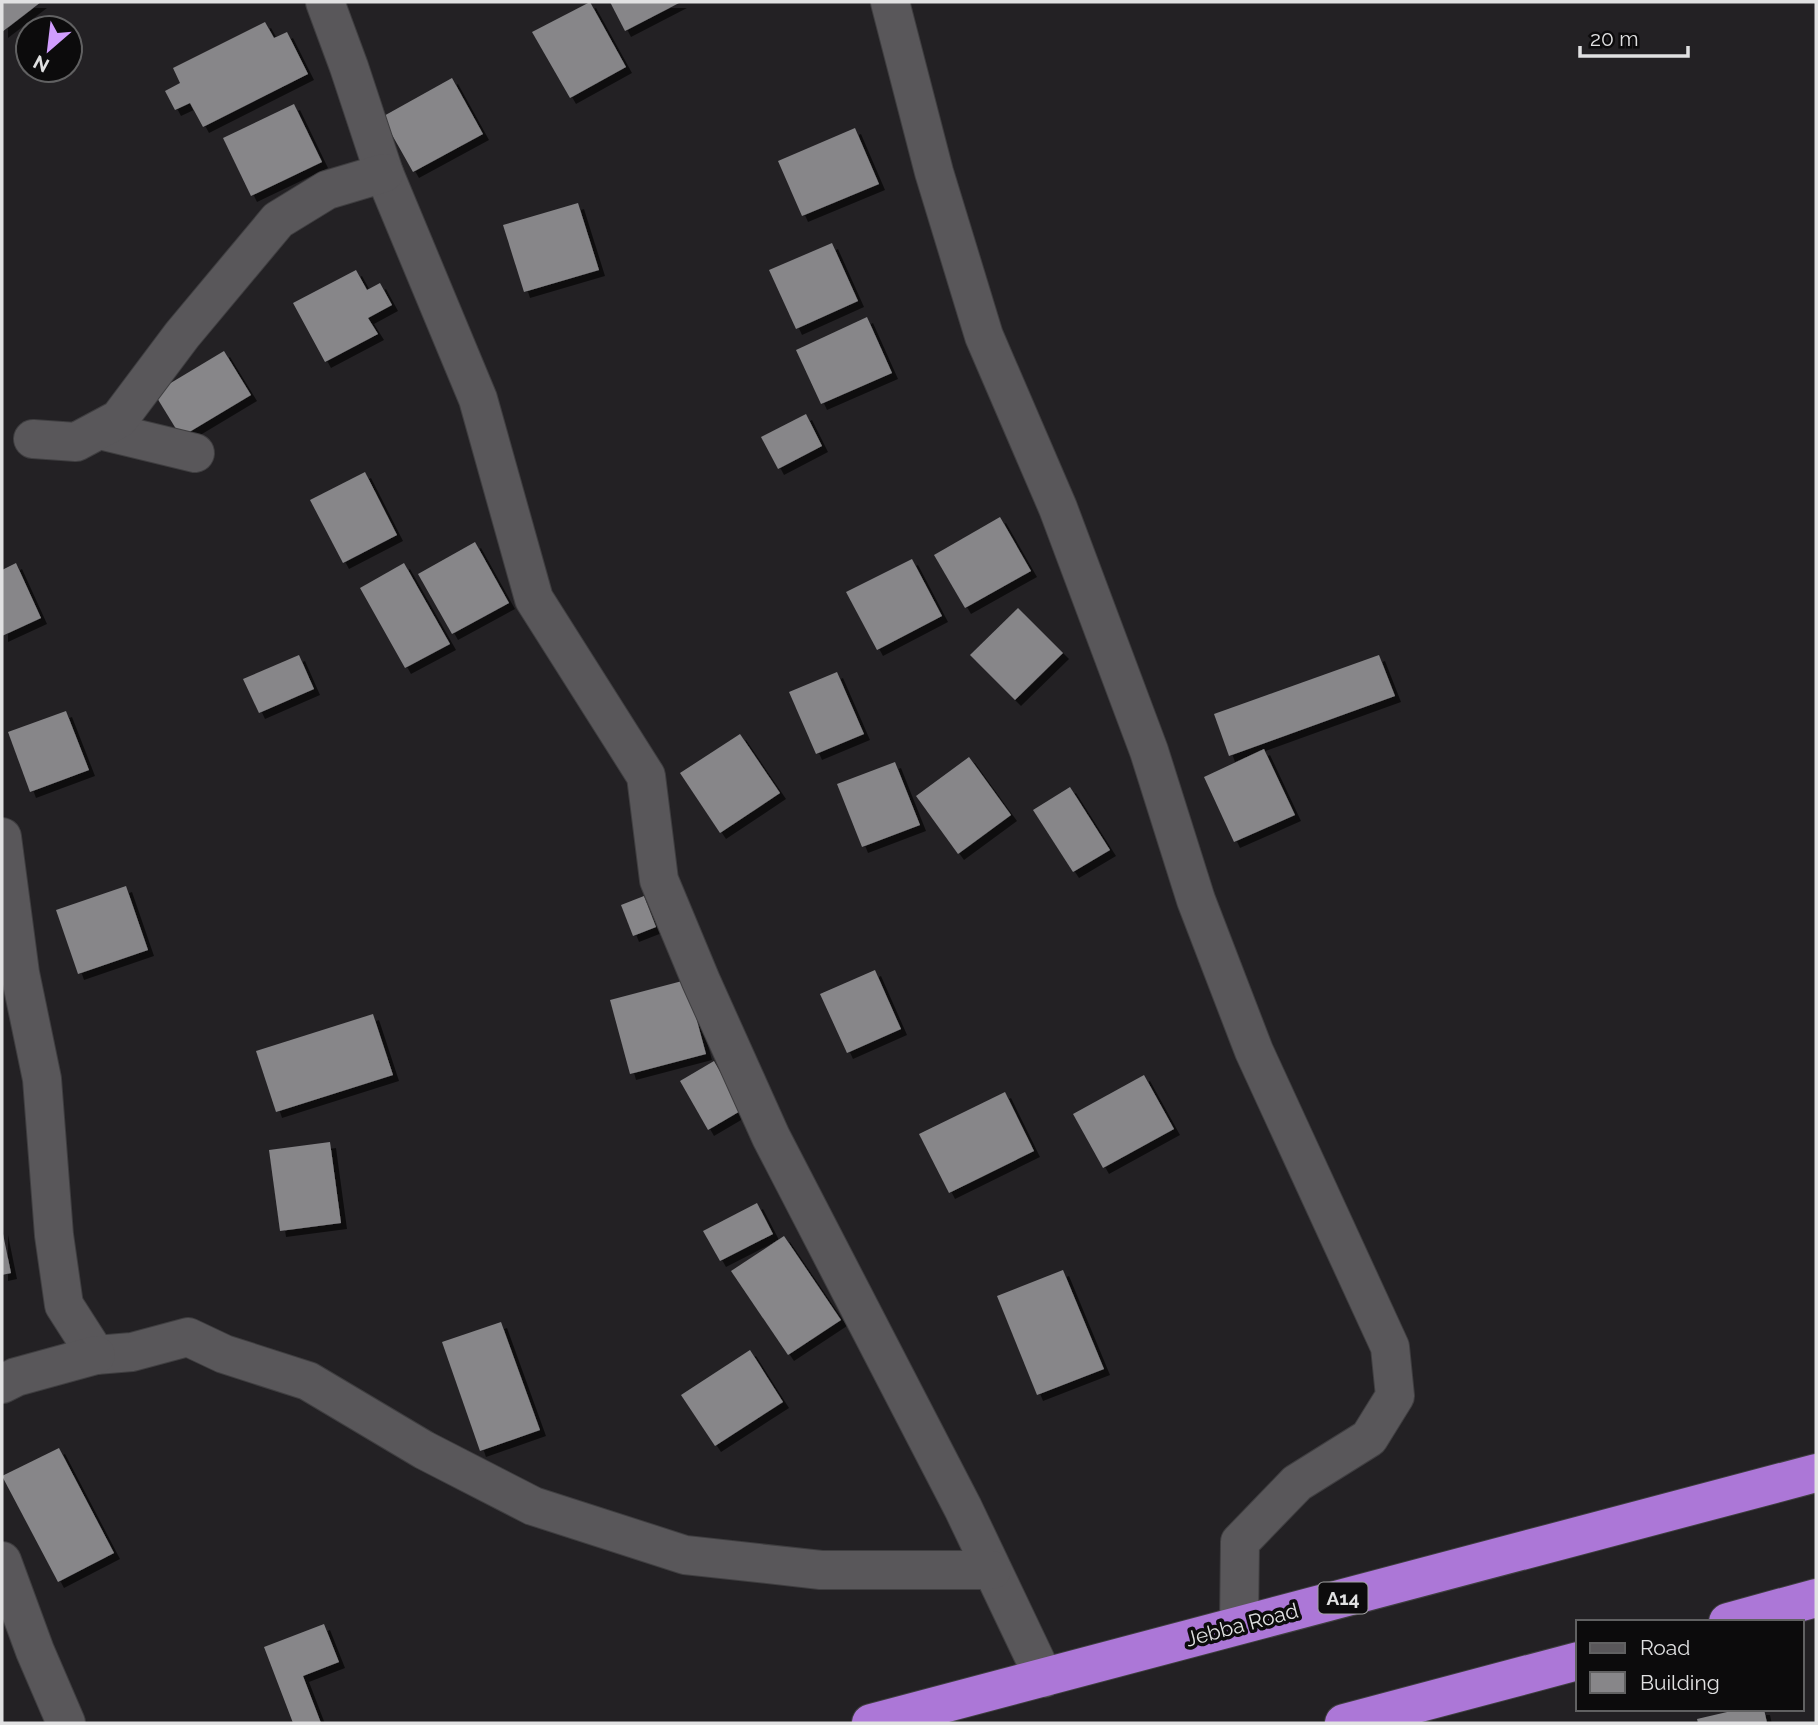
<svg xmlns="http://www.w3.org/2000/svg" width="1818" height="1725" viewBox="0 0 1818 1725" font-family="Raleway,sans-serif">
<defs>
<filter id="shadow"><feDropShadow dx="6" dy="6" stdDeviation="0" flood-color="#0009"/></filter>
</defs>
<rect width="100%" height="100%" fill="#232124"/>
<g fill="#878689" filter="url(#shadow)">
<path d="M2,2H41L2,32Z"/>
<path d="M590,2L626,67L570,98L532,32Z"/>
<path d="M610,2H681L625,31Z"/>
<path d="M265,22L274,38L287,32L308,74L203,127L190,103L175,110L165,91L180,83L173,68Z"/>
<path d="M452,78L483,134L413,172L382,117Z"/>
<path d="M294,104L322,162L251,196L223,138Z"/>
<path d="M855,128L879,184L802,216L778,161Z"/>
<path d="M578,203L599,270L524,292L503,225Z"/>
<path d="M832,243L858,301L796,329L769,270Z"/>
<path d="M356,270L367,290L380,283L392,305L368,318L378,334L325,362L293,303Z"/>
<path d="M867,317L892,373L821,404L796,350Z"/>
<path d="M224,351L251,395L181,437L154,393Z"/>
<path d="M806,414L822,446L778,469L761,437Z"/>
<path d="M365,472L397,535L343,563L310,500Z"/>
<path d="M1000,517L1031,571L965,608L934,555Z"/>
<path d="M475,542L509,603L452,634L418,574Z"/>
<path d="M912,559L942,616L877,650L846,592Z"/>
<path d="M16,563L41,618L2,636V570Z"/>
<path d="M404,563L450,644L405,668L360,588Z"/>
<path d="M1018,608L1063,653L1015,700L970,655Z"/>
<path d="M299,655L314,689L259,713L243,679Z"/>
<path d="M1379,655L1395,696L1229,756L1214,714Z"/>
<path d="M837,672L864,734L816,754L789,692Z"/>
<path d="M66,711L89,770L30,792L8,732Z"/>
<path d="M740,734L780,793L720,833L680,773Z"/>
<path d="M1264,749L1295,815L1234,842L1204,777Z"/>
<path d="M969,757L1011,815L958,854L916,796Z"/>
<path d="M895,762L920,825L862,847L837,784Z"/>
<path d="M1070,787L1110,850L1073,872L1033,810Z"/>
<path d="M126,886L148,950L78,974L56,910Z"/>
<path d="M644,896L656,927L633,936L621,905Z"/>
<path d="M875,970L901,1029L847,1053L820,994Z"/>
<path d="M686,980L706,1054L630,1074L610,1000Z"/>
<path d="M373,1014L393,1075L276,1112L256,1051Z"/>
<path d="M714,1061L742,1110L708,1130L680,1081Z"/>
<path d="M1144,1075L1174,1129L1103,1168L1073,1114Z"/>
<path d="M1005,1092L1034,1151L949,1193L919,1134Z"/>
<path d="M330,1142L341,1223L280,1231L269,1150Z"/>
<path d="M757,1203L773,1234L720,1261L703,1231Z"/>
<path d="M2,1229L11,1273L2,1275Z"/>
<path d="M784,1236L841,1320L788,1355L731,1271Z"/>
<path d="M1063,1270L1104,1369L1037,1395L997,1296Z"/>
<path d="M501,1322L540,1430L480,1451L442,1342Z"/>
<path d="M750,1350L783,1402L715,1446L681,1395Z"/>
<path d="M59,1448L114,1553L58,1582L2,1476Z"/>
<path d="M324,1624L339,1662L303,1676L321,1723H293L264,1647Z"/>
<path d="M1740,1709H1764L1767,1723H1698L1697,1719Z"/>
</g>
<g fill="none" stroke-linecap="round" stroke-linejoin="round">
<defs>
<g id="minor">
<path d="M325,2L349,67L384,173L478,399L534,599L646,776L659,880L701,981L771,1137L963,1508L1044,1678"/>
<path d="M890,2L934,172L984,336L1058,508L1149,751L1196,900L1254,1051L1390,1347L1395,1396L1369,1438L1297,1483L1240,1542L1239,1625"/>
<path d="M100,430L195,453"/>
<path d="M33,439L76,442L119,419L182,335L278,220L327,190L384,173"/>
<path d="M2,837L20,973L42,1079L54,1235L64,1305L96,1355L132,1352L188,1337L224,1354L308,1381L424,1450L533,1506L685,1555L821,1570H992"/>
<path d="M2,1384L16,1377L96,1355"/>
<path d="M2,1561L35,1651L66,1723"/>
</g>
<g id="highway">
<path d="M1728,1622L1816,1598"/>
<path d="M871,1723L1816,1473"/>
<path d="M1344,1723L1578,1661"/>
</g>
</defs>
<use href="#minor" stroke="#3f3e40" stroke-width="40"/>
<use href="#highway" stroke="#3f3e40" stroke-width="40"/>
<use href="#minor" stroke="#59575a" stroke-width="38"/>
<use href="#highway" stroke="#ac77d7" stroke-width="38"/>
</g>
<g text-anchor="middle" stroke-width="7" stroke-linejoin="round" paint-order="stroke">
<rect fill="#0c0b0c" stroke="#a1a1a2" stroke-width="2" x="1318.5" y="1582.5" width="49" height="31" rx="5"/>
<g font-size="19" font-weight="bold" fill="#e1e1e2">
<text x="1343" y="1605">A14</text>
</g>
<g font-size="21" fill="#e1e1e2" stroke="#0c0b0c">
<text transform="translate(1242 1625) rotate(-15)" y="7">Jebba Road</text>
</g>
</g>
<rect width="1818" height="1725" fill="none" stroke="#e1e1e2" stroke-width="7"/>
<rect x="1576" y="1620" width="228" height="91" fill="#0c0b0c" stroke="#616162" stroke-width="2"/>
<rect x="1590" y="1643" width="35" height="10" fill="#59575a" stroke="#616162" stroke-width="2"/>
<text x="1640" y="1655" font-size="21" fill="#e1e1e2">Road</text>
<rect x="1590" y="1672" width="35" height="21" fill="#878689" stroke="#616162" stroke-width="2"/>
<text x="1640" y="1690" font-size="21" fill="#e1e1e2">Building</text>
<g transform="translate(49 49) rotate(208)"><circle r="33" fill="#0c0b0c" stroke="#616162" stroke-width="2"/>
<path d="M0-5L12 26L0 18L-12 26Z" fill="#d19dfe"/>
<text y="-10" font-size="19" font-weight="bold" text-anchor="middle" fill="#e1e1e2">N</text>
</g>
<path d="M1580 46v10h108v-10" fill="none" stroke="#e1e1e2" stroke-width="3.5"/>
<text x="1590" y="46" font-size="21" fill="#e1e1e2" stroke="#0c0b0c" stroke-width="5" paint-order="stroke">20 m</text>
</svg>
